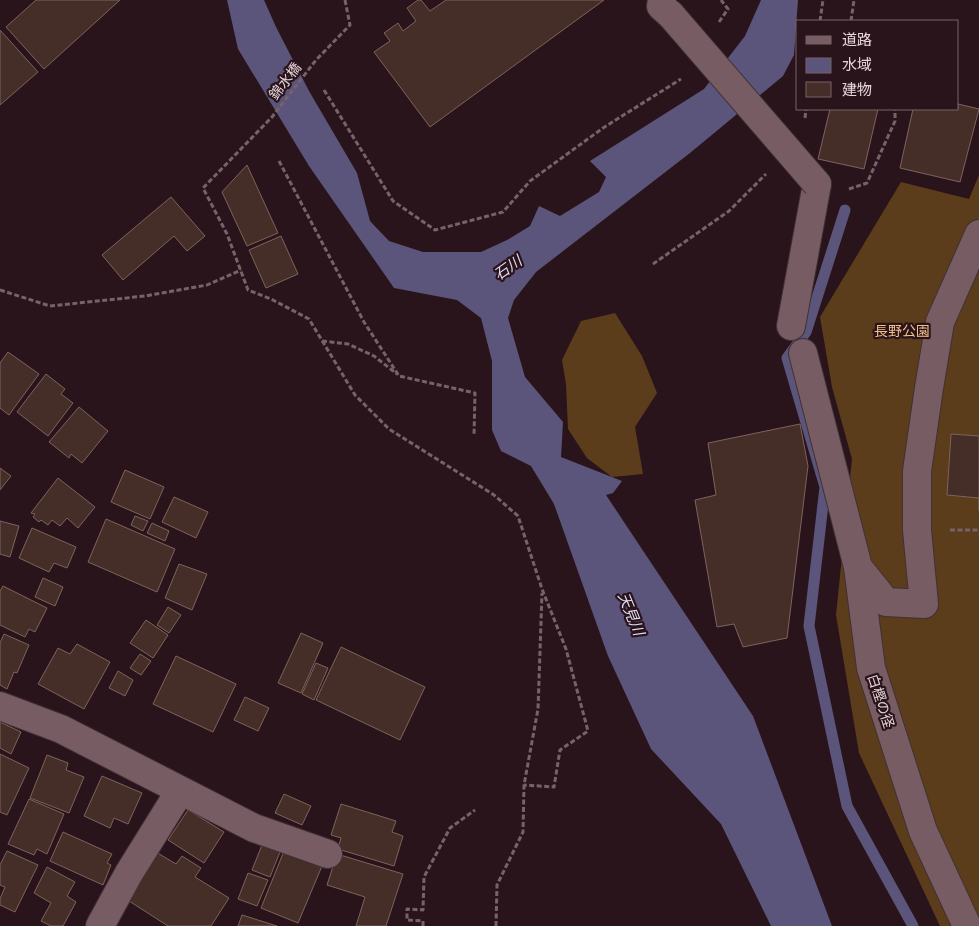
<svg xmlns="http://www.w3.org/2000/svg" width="979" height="926" viewBox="0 0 979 926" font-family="Karla,'Noto Sans JP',sans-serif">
<rect width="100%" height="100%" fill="#2a141b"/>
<g fill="#5b3d1b">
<path d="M979,175V926H940L859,753L836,615L852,459L832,387L820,317L901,182L969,199Z"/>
<path d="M615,313L642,356L657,393L635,427L643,474L612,477L587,458L568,429L566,384L562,360L581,321Z"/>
</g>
<path fill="#5b547b" d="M227,0H264L276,27L309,91L357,173L370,221L389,241L423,252H481L507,240L530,226L539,206L560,216L599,192L606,177L590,161L704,89L745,36L761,0H798L794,55L783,76L690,153L536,272L514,300L508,318L525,377L563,422L561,457L622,481L613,493L606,495L753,716L832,926H771L721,824L651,749L608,656L554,504L531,466L501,451L492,430V361L481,318L457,300L394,288L309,166L238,49Z"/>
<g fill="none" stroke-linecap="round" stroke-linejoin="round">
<path stroke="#5b547b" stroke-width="11" d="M845,210L806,332L787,358L825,487L809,626L847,806L913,926"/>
</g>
<g fill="#462e28" stroke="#7e635c">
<path d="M36,0H120L44,69L6,27Z"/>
<path d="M418,0H421L430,11L446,0H604L430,127L374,52L390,41L384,33L398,23L403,31L416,21L407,8Z"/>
<path d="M0,30L38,72L0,105Z"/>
<path d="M958,104L979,109L960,182L900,168L913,109H958Z"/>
<path d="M830,109H878L864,169L818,159Z"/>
<path d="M247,165L278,233L247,246L222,192Z"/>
<path d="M171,197L205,236L187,251L174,236L123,280L102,255Z"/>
<path d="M281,236L298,274L266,288L249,250Z"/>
<path d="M8,352L39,374L9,415L0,408V363Z"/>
<path d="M46,374L65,389L61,394L73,403L48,436L17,412Z"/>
<path d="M79,407L108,431L82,463L71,454L69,458L49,442Z"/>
<path d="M800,424L808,466L787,638L743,647L734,624L717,627L695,500L716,495L708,443Z"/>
<path d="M951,434L979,436V511V498L947,495Z"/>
<path d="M0,468L11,476L0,490Z"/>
<path d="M125,470L164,487L150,519L111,502Z"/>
<path d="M58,478L95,507L78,528L67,518L60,526L52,520L48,525L41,520L39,522L33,517L35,514L31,513Z"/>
<path d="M174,497L208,512L196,538L162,522Z"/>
<path d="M135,516L148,521L143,531L131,525Z"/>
<path d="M106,519L175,549L157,592L88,562Z"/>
<path d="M0,521L19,526L10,557L0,554Z"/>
<path d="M152,523L169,531L165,541L147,533Z"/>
<path d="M32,528L76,547L67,568L54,563L49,572L19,558Z"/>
<path d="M179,564L207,574L192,610L165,598Z"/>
<path d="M43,578L63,587L55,606L35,597Z"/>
<path d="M3,586L47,608L35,632L29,629L25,637L0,625V591Z"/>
<path d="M168,607L181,615L169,633L157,625Z"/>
<path d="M146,620L168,635L153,658L130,643Z"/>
<path d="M301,633L323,643L301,693L278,683Z"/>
<path d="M4,634L29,645L17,673L14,672L7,689L0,685V643Z"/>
<path d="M77,644L110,662L84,709L38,684L58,648L70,654Z"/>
<path d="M341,647L425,687L400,740L316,700Z"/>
<path d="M140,654L151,661L141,675L130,668Z"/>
<path d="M176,656L236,684L213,732L153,704Z"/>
<path d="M316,663L328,668L314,700L302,694Z"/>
<path d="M118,671L133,680L125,696L109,688Z"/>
<path d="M245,697L269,708L258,731L234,720Z"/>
<path d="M0,722L21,732L11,754L0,748Z"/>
<path d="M0,754L29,768L7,815L0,812Z"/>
<path d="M47,755L68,763L66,770L84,777L69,813L30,798Z"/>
<path d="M102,776L142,793L128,824L114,818L110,828L84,816Z"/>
<path d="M284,794L311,806L302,825L275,813Z"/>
<path d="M29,799L64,814L47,854L37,849L34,855L8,844Z"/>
<path d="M341,804L396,821L392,832L403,836L394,866L338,849L341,838L331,835Z"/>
<path d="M188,810L224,832L204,863L168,840Z"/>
<path d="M63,832L112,854L107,863L111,865L103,885L50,861Z"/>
<path d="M264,840L282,847L270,877L252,870Z"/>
<path d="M7,851L38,865L15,912L0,905V899L5,887L0,885V865Z"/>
<path d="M284,851L322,866L298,923L261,908Z"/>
<path d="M156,852L176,864L182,856L201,868L195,877L229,898L211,926H168L126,899Z"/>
<path d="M337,854L403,874L386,926H356L365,897L327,885Z"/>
<path d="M47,867L75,882L67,896L76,902L63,926H51L41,921L51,903L34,893Z"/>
<path d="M248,873L268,880L257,906L238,899Z"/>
<path d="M242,915L277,926H238Z"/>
</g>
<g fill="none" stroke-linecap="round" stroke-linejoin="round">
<defs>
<g id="minor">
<path d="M662,0L661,6L671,15"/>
<path d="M791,326L817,184"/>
<path d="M803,353L858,567L886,602L924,604L917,530V471L929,388L940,322L979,234"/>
<path d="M858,567L871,668L923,831L967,926"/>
<path d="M0,706L61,729L254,828L328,854"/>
<path d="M100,926L129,873L180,791"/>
</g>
</defs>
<use href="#minor" stroke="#403135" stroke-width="30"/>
<g stroke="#766369" stroke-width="3" stroke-dasharray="5 2.5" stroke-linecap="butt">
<path d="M345,0L350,25L316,60L272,117L203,188L227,234L248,290L271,299L309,319L355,395L389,429L494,495L518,516L542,589L566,649L588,731L560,750L554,787L524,785"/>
<path d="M820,21L823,0"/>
<path d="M851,21L854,0"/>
<path d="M719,22L728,9L721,0"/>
<path d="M324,90L393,201L435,230L503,212L530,181L603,128L681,79"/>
<path d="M805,118L806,109"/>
<path d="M279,161L364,322L399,376L475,393L474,436"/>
<path d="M849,189L867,183L895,121V109"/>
<path d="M653,264L729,211L766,174"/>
<path d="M0,290L50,306L145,296L207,285L241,270"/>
<path d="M322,341L348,344L374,356L397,374"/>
<path d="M950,530H979"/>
<path d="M423,926V921L407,920V909L423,910L424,877L450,828L475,810"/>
<path d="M496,926L497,885L523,832L524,785L538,709L542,593"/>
</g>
<use href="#minor" stroke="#775c64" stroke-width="28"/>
<defs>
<path id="minor-bridge" d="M671,15L817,184"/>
</defs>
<use href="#minor-bridge" stroke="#403135" stroke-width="30" stroke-linecap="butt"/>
<use href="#minor-bridge" stroke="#775c64" stroke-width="28"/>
</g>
<g text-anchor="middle" stroke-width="4.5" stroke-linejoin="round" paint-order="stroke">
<g font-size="14" fill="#e6d6da" stroke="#2a141b">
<text transform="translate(285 81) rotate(-52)" y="5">錦水橋</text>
<text transform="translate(881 701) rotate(72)" y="5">白樫の径</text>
</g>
<g font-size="14" fill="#f5c188" stroke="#2a141b">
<text x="902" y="336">長野公園</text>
</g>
<g font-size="15" font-style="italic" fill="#dfdbf6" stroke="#2a141b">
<text transform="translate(508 268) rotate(-35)" y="5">石川</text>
<text transform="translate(631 614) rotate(68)" y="5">天見川</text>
</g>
</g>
<rect x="796" y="20" width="162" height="90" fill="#2a141b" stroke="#756267"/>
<rect x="806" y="36" width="25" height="8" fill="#775c64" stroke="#756267"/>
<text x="842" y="45" font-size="15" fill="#e6d6da">道路</text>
<rect x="806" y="58" width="25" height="15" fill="#5b547b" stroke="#756267"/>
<text x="842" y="70" font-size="15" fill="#e6d6da">水域</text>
<rect x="806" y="82" width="25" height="15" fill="#462e28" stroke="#756267"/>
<text x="842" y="95" font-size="15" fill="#e6d6da">建物</text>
</svg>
